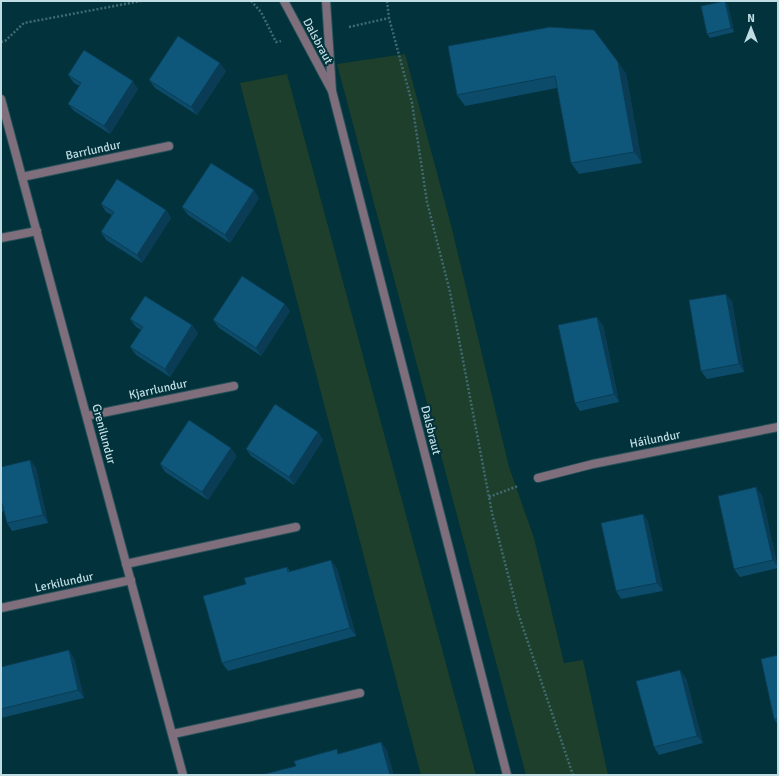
<svg xmlns="http://www.w3.org/2000/svg" width="779" height="776" viewBox="0 0 779 776" font-family="Signika,sans-serif">
<rect width="100%" height="100%" fill="#02323b"/>
<g fill="#1d3f2b">
<path d="M405,54L451,225L509,467L534,538L564,663L583,660L608,775H526L337,64Z"/>
<path d="M287,74L476,775H421L240,83Z"/>
</g>
<g fill="none" stroke-linecap="round" stroke-linejoin="round">
<defs>
<path id="service" d="M173,734L360,693"/>
<g id="minor">
<path d="M1,99L183,775"/>
<path d="M22,177L169,146"/>
<path d="M1,238L37,231"/>
<path d="M87,416L234,386"/>
<path d="M538,478L593,464L778,427"/>
<path d="M126,564L296,527"/>
<path d="M1,608L131,580"/>
</g>
<g id="tertiary">
<path d="M284,1L331,89"/>
<path d="M326,1L332,91L507,775"/>
</g>
</defs>
<use href="#service" stroke="#245159" stroke-width="10"/>
<use href="#minor" stroke="#245159" stroke-width="10"/>
<use href="#tertiary" stroke="#245159" stroke-width="10"/>
<g stroke="#416a73" stroke-width="2.5" stroke-dasharray="2 2" stroke-linecap="butt">
<path d="M251,1L261,12L276,42L281,41"/>
<path d="M387,1L389,18L412,103L427,202L450,292L492,513L518,613L573,775"/>
<path d="M349,27L389,18"/>
<path d="M1,42L5,41L24,23L141,1"/>
<path d="M489,497L518,486"/>
</g>
<use href="#service" stroke="#7f6e7b" stroke-width="8"/>
<use href="#minor" stroke="#7f6e7b" stroke-width="8"/>
<use href="#tertiary" stroke="#7f6e7b" stroke-width="8"/>
</g>
<g fill="#0c4b69">
<path d="M725,1L728,5L734,32L710,38L707,34Z"/>
<path d="M448,46L626,73L642,163L579,174L571,163L557,88L465,106L457,95Z"/>
<path d="M226,71L197,115L155,88L149,80Z"/>
<path d="M68,75L138,89L110,134L74,111L68,104L79,86L74,83Z"/>
<path d="M259,198L230,243L188,215L182,207Z"/>
<path d="M101,204L166,210L171,218L142,263L106,240L101,232L112,215L106,212Z"/>
<path d="M732,301L744,372L707,379L701,371Z"/>
<path d="M290,311L261,356L219,328L213,320Z"/>
<path d="M130,319L192,325L198,333L170,377L136,355L130,347L141,330L136,327Z"/>
<path d="M603,325L619,402L580,411L575,403Z"/>
<path d="M318,432L323,440L294,485L251,456L246,449Z"/>
<path d="M237,456L208,500L165,472L160,464Z"/>
<path d="M30,460L36,468L48,523L12,531L7,523L4,511L1,512V467Z"/>
<path d="M762,495L778,568L740,577L734,569Z"/>
<path d="M643,514L648,522L663,591L621,599L616,591Z"/>
<path d="M287,567L290,571L337,568L356,636L228,671L222,663L246,584Z"/>
<path d="M778,655V725L774,719Z"/>
<path d="M74,658L84,698L1,718V667Z"/>
<path d="M686,678L703,743L659,755L654,747Z"/>
</g>
<g fill="#0a3d55">
<path d="M725,1L728,5L734,32L731,28Z"/>
<path d="M618,62L626,73L642,163L634,152Z"/>
<path d="M220,63L226,71L197,115L191,107Z"/>
<path d="M133,81L138,89L110,134L104,126Z"/>
<path d="M254,190L259,198L230,243L225,235Z"/>
<path d="M166,210L171,218L142,263L137,255Z"/>
<path d="M726,294L732,301L744,372L739,364Z"/>
<path d="M285,304L290,311L261,356L256,348Z"/>
<path d="M597,317L603,325L619,402L614,394Z"/>
<path d="M192,325L198,333L170,377L165,369Z"/>
<path d="M318,432L323,440L294,485L289,477Z"/>
<path d="M231,448L237,456L208,500L202,492Z"/>
<path d="M30,460L36,468L48,523L43,515Z"/>
<path d="M756,487L762,495L778,568L773,560Z"/>
<path d="M643,514L648,522L663,591L657,583Z"/>
<path d="M331,560L337,568L356,636L350,628Z"/>
<path d="M69,650L74,658L84,698L78,690Z"/>
<path d="M680,670L686,678L703,743L697,736Z"/>
<path d="M381,742L387,750L394,775H390Z"/>
</g>
<g fill="#0e577a" stroke="#0a3d55">
<path d="M725,1L731,28L707,34L701,6Z"/>
<path d="M550,27L594,30L618,62L634,152L571,163L555,76L457,95L448,46Z"/>
<path d="M178,36L220,63L191,107L149,80Z"/>
<path d="M84,50L133,81L104,126L68,104L81,83L68,75Z"/>
<path d="M211,163L254,190L225,235L182,207Z"/>
<path d="M117,179L166,210L137,255L101,232L114,212L101,204Z"/>
<path d="M242,276L285,304L256,348L213,320Z"/>
<path d="M726,294L739,364L701,371L689,300Z"/>
<path d="M145,296L192,325L165,369L130,347L143,327L130,319Z"/>
<path d="M597,317L614,394L575,403L558,325Z"/>
<path d="M275,404L318,432L289,477L246,449Z"/>
<path d="M189,420L231,448L202,492L160,464Z"/>
<path d="M30,460L43,515L7,523L2,503H1V467Z"/>
<path d="M756,487L773,560L734,569L718,496Z"/>
<path d="M643,514L657,583L616,591L601,523Z"/>
<path d="M331,560L350,628L222,663L203,596L246,584L244,578L287,567L288,572Z"/>
<path d="M69,650L78,690L1,709V667Z"/>
<path d="M778,655V718L774,719L761,659Z"/>
<path d="M680,670L697,736L654,747L636,681Z"/>
<path d="M381,742L390,775H261L296,766L294,761L337,749L338,754Z"/>
</g>
<g text-anchor="middle" stroke-width="4" stroke-linejoin="round" paint-order="stroke">
<g font-size="12" fill="#c1dde4" stroke="#02323b">
<text transform="translate(318 41) rotate(62)" y="4">Dalsbraut</text>
<text transform="translate(93 150) rotate(-12)" y="4">Barrlundur</text>
<text transform="translate(158 389) rotate(-12)" y="4">Kjarrlundur</text>
<text transform="translate(431 430) rotate(76)" y="4">Dalsbraut</text>
<text transform="translate(104 434) rotate(75)" y="4">Grenilundur</text>
<text transform="translate(655 439) rotate(-11)" y="4">Háilundur</text>
<text transform="translate(64 582) rotate(-12)" y="4">Lerkilundur</text>
</g>
</g>
<rect width="779" height="776" fill="none" stroke="#c1dde4" stroke-width="4"/>
<g transform="translate(751 28)" stroke="#02323b" stroke-width="3" paint-order="stroke">
<path d="M0-3L7 15L0 10L-7 15Z" fill="#c1dde4"/>
<text y="-6" font-size="11" font-weight="bold" text-anchor="middle" fill="#c1dde4">N</text>
</g>
</svg>
